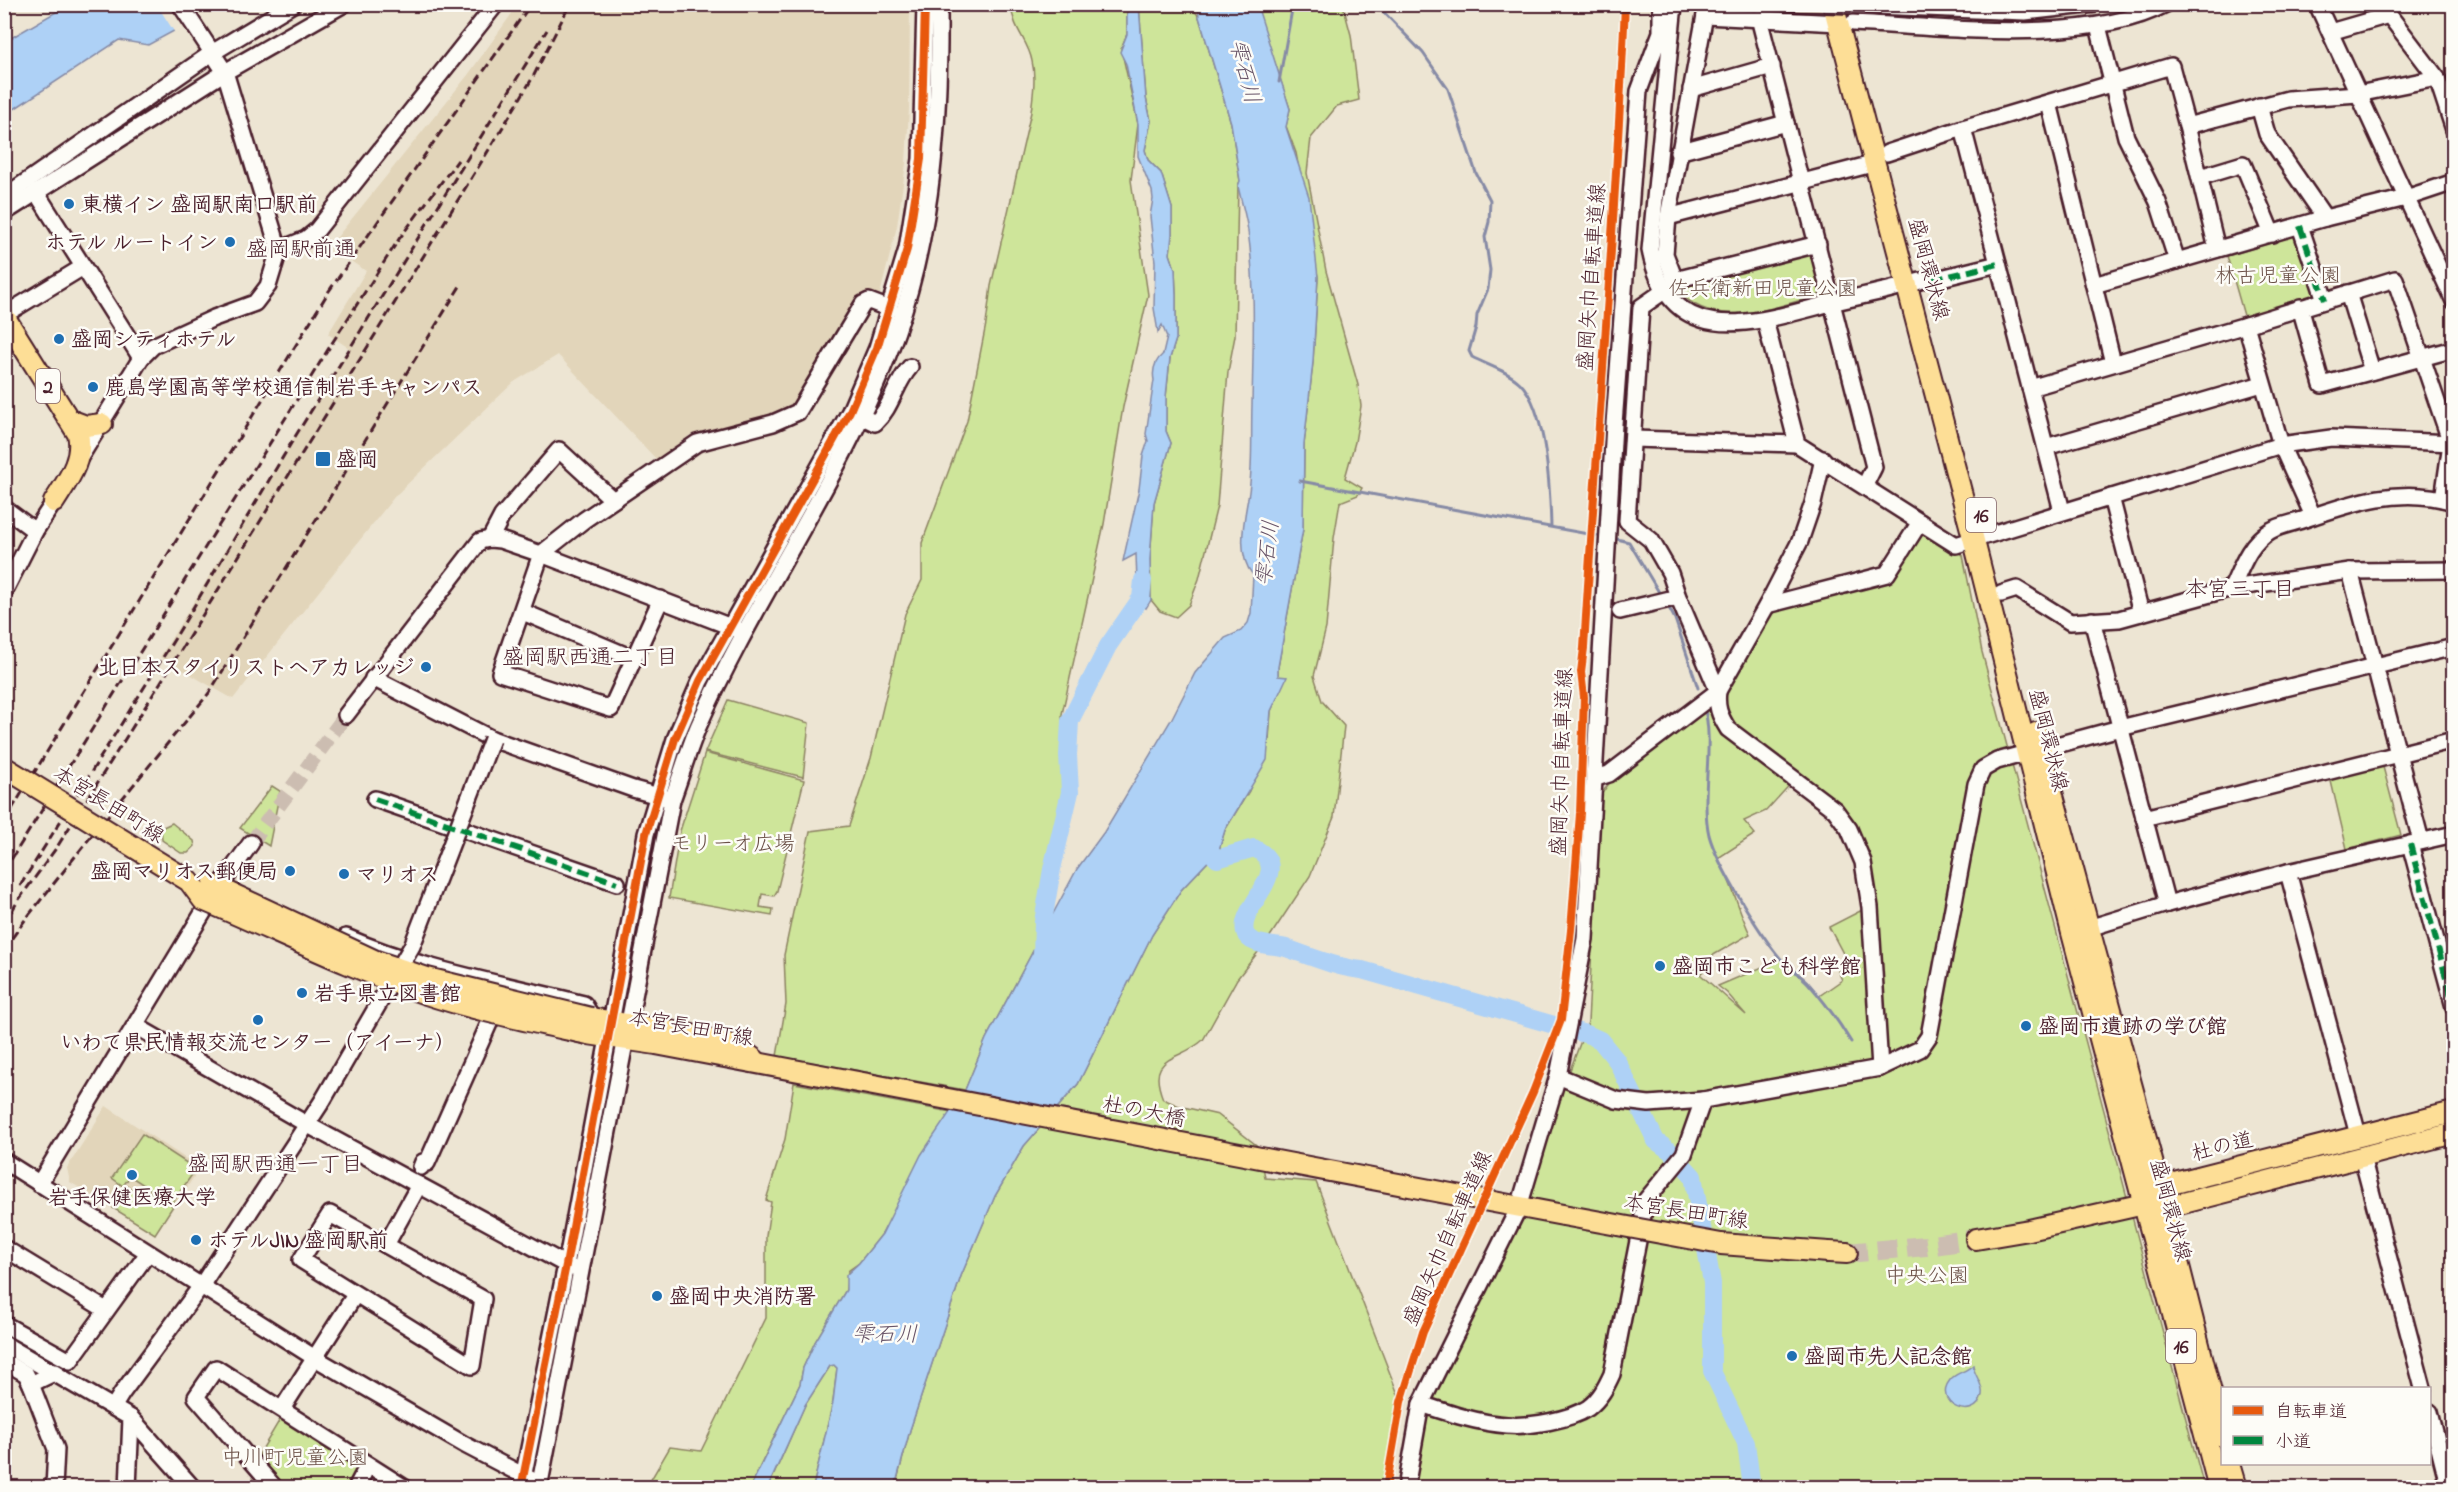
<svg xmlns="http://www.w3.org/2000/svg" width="2458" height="1492" viewBox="0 0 2458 1492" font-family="'Indie Flower','Klee One',sans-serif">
<rect width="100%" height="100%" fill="#ede5d3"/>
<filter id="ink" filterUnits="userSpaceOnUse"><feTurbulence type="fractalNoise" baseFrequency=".0167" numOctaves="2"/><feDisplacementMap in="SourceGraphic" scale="12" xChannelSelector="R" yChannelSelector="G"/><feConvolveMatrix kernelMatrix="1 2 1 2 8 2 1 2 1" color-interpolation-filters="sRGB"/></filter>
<g filter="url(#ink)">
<g fill="#e2d5ba">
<path d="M518,5H910L909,108L906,163L897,226L880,294L868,292L860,295L797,400L786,408L774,414L690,435L657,460L558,355L514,382L395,496L233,699L160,657L349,348L328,334L366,271L329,247L468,75Z"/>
<path d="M106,1106L200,1168L155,1235L70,1182L67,1168Z"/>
</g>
<g fill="#cee59a" stroke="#8c8262" stroke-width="1.5" fill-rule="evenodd">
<path d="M1011,5H1127V34L1121,48L1138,124L1131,180L1148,295L1123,407L1104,524L1062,714L1063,799L1053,839L1040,938L986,1039L965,1090L777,1056L786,1004L784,955L810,831L849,826L871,758L905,614L922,580V543L967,421L986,324L991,286L1031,112C1033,96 1036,77 1032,61C1028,40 1013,30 1011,5Z"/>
<path d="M1139,5H1191L1199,17L1231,123L1240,181L1238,186L1235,336L1228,372L1217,506L1199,579L1189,605L1176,617L1160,611L1151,600L1150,560L1154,503L1171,443L1166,431V397L1170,358L1176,339V294L1175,269L1170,254L1172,234V208L1161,173L1148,160L1145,150L1151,121L1146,98Z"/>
<path d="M1256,5H1343L1351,35L1359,100L1337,106L1311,138L1307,173L1326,271L1358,385L1361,406L1355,442L1345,478L1362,488L1358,495L1340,502L1334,538L1326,628L1314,676L1322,701L1344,726L1334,817L1310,876L1269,938L1237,979L1203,1040C1179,1062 1145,1054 1163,1099L1179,1106L1218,1115L1260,1148L1265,1178L1316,1182L1401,1402L1385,1487L895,1488L910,1430L961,1276L995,1196L1024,1146L1078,1084L1152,935L1181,890L1219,850L1225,830L1249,791L1269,740L1271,711L1286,677H1278V667L1303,529L1304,445L1313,362L1318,277L1296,153L1286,126L1290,109Z"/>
<path d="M2300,234L2320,297L2245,319L2227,256Z"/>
<path d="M1809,253L1813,256L1823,292L1819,295C1772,308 1713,332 1676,289Z"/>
<path d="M1925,530L1963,555L1982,652L2204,1487L1406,1488L1421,1404L1519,1207L1588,1022L1600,796L1610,782L1709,703L1722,699L1770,611L1891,579L1920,531ZM1794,780L1849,829L1870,906L1829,927L1847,961L1838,971L1842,980L1819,996L1807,981L1781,959L1718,986L1727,993L1746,1015L1692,967L1701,973L1711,965L1710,957L1750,934C1738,909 1732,882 1718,858L1755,834L1744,821L1766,811Z"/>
<path d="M728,700L809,723L803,777L705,752Z"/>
<path d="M705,753L804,780L777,891L774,896L762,894L760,907L773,909L772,916L669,898L680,831Z"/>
<path d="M2382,763L2401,835L2347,849L2330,777Z"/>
<path d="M272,786L280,791L269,846L240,828Z"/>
<path d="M172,823L194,841L195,846L188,853H181L162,840L161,828Z"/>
<path d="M794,1083L951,1112L882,1234L859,1263L848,1271L846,1290L815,1342L803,1368L800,1384L750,1487L646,1488L670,1447L701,1451L766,1318V1236L771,1202L766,1200L785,1139Z"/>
<path d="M142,1134L196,1169L172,1203L130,1176L123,1186L112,1178Z"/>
<path d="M127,1186L141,1195L145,1189L173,1206L155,1234L113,1208Z"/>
<path d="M834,1365L837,1368L833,1402L813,1487L768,1488L805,1405L830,1366Z"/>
<path d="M282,1416L359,1464L360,1469L349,1487H283L257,1458Z"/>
</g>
<g fill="#aed1f6" stroke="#868aa5" stroke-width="1.5">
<path d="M68,5H222L148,45L119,40L5,115L4,42Z"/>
<path d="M1127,5H1139L1146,98L1151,121L1145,150L1148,160L1161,173L1172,208V234L1170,254L1175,269L1176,294V339L1170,358L1166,397V431L1171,443L1154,503L1150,560L1151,600L1146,608L1134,598L1137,582L1136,554L1123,561L1139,489L1143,456L1148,441L1146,434L1154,380C1152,370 1155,361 1163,354L1167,337L1162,325L1158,332L1154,308L1155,262L1150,216L1153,199L1152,191L1138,156V124L1126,64L1120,52L1127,34Z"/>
<path d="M1198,5H1257L1290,109L1286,127L1309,197L1318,277L1313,362L1304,445L1303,529L1278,667V676L1287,677L1271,711L1267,760L1225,830L1219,850L1181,890L1152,935L1078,1084L1024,1146L995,1196L961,1276L910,1430L895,1487H813L833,1402L837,1368L834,1365L830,1366L805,1405L768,1487L750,1488L800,1384L803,1368L815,1342L846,1290V1275L859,1263L882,1234L921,1155L965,1090L986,1039L1077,869L1104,832L1171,720L1195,673L1225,638L1241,631L1248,623L1251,613L1253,575C1235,554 1245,517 1249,492C1253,464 1251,433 1252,405C1253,347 1256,288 1248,231C1246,216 1241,201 1238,186L1240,181L1231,123L1199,17Z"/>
<path d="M1973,1365C1974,1376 1984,1384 1982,1395C1976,1424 1931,1404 1950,1380C1955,1373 1966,1372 1973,1365Z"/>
</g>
<path fill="#ede5d3" d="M157,5H218L221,8L175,33Z"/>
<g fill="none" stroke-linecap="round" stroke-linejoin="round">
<g stroke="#868aa5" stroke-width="3">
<path d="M1376,4L1423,53L1448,89L1476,173L1490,200L1489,222L1485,237L1490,270L1488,289L1477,315L1476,327L1469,351L1472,357C1487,365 1508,371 1520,383C1547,410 1550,490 1551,526"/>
<path d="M1279,82L1293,4"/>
<path d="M1300,481L1599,536"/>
<path d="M1617,539L1629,542L1660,594"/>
<path d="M1668,606L1675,619L1698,688"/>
<path d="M1704,707C1715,742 1700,796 1709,835C1717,865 1760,934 1780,958C1788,968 1800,974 1808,983C1824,1001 1839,1022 1851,1042"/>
</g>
<g stroke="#aed1f6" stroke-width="18">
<path d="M1200,839L1217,859L1254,848C1297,869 1238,906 1245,932C1248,946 1275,945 1286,948C1312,957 1335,967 1362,970L1589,1035L1600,1040L1617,1061L1656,1141L1670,1151L1693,1176L1712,1283V1371L1746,1443L1752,1488"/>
<path d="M1042,956L1043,922L1052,869L1070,792L1068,755L1070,721L1108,646L1141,598L1143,580"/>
</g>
<path stroke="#ccbdb1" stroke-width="15" stroke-dasharray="15 8" stroke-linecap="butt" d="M251,843L346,715"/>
<path stroke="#ccbdb1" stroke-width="20" stroke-dasharray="20 10" stroke-linecap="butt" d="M1847,1253L1926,1246L1976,1239"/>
<defs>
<g id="minor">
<path d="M1674,4L1650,250C1670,352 1755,323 1827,304C1858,296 1890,291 1920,281"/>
<path d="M1707,4L1668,217L1665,254L1675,280L1818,244"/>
<path d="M2317,4L2454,301"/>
<path d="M1705,16L1839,23"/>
<path d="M1759,18L1874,467L1865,485"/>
<path d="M1853,23C1941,27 2087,46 2166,4"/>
<path d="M2098,26L2126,137L2158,202L2177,261"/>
<path d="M2330,32L2389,15L2437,78L2454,130"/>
<path d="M1691,89L1772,66"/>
<path d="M2049,103L2113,363"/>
<path d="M2259,106L2267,134L2325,218"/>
<path d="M2187,126L2217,249"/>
<path d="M1963,128L2171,66L2187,126L2288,99L2358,94L2437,78"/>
<path d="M1678,152L1786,123"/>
<path d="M1887,153L1963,128L2062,511"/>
<path d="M2200,177L2243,164L2272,234"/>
<path d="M36,192L141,358"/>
<path d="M4,197L212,53L293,4"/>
<path d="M4,213L225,72L344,4"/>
<path d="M1668,217L1876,163"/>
<path d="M2300,226L2325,300"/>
<path d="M279,250L306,239L317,230L496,4"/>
<path d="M1933,280L1998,264"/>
<path d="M2094,285L2325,218L2406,198L2454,182"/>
<path d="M1664,291L1641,307L1627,521L1651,540L1670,573L1678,597L1718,691C1716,706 1719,715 1728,729L1835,810L1849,829L1863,862L1870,907L1880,1068"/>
<path d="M2348,293L2372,371"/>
<path d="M2300,307L2322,385L2454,349"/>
<path d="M4,315L83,267"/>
<path d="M1765,320L1797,444L1956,545L2281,445L2331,438L2454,443"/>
<path d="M2246,325L2281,445L2313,516"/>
<path d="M2030,388L2246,325L2395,279L2451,443L2443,499"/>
<path d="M852,412L875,423C892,407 895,384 910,367"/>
<path d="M1633,439L1797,444"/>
<path d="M2046,447L2262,384"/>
<path d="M79,459L141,358L153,346L214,318L255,303L268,286L279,250L225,72L180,4"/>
<path d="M2111,497L2141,613"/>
<path d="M4,508L35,531"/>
<path d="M490,539L502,516L559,450L613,500"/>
<path d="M2350,571L2421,841"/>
<path d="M2232,588C2241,568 2249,543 2270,531C2280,525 2294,523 2305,519C2354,502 2401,486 2454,502"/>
<path d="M4,592L35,531L54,502"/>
<path d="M2001,594L2017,589L2070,622L2119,619L2232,588L2350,571L2454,570"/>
<path d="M661,599L611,709L500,673L541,554L584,520L697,443L773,423L798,412L863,304L869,301L890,309"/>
<path d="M1767,605L1887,574L1920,522"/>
<path d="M1620,611L1678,597"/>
<path d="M523,612L632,658"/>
<path d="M2092,620L2167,904"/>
<path d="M373,678L492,739L633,789L666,798"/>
<path d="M346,715L480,541L490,539L500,540L541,554L739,630"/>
<path d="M1596,778L1609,774L1718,691L1767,605L1800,541L1813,503L1823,459"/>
<path d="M375,799L617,883"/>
<path d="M2144,818L2454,740"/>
<path d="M2410,844L2454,1007"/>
<path d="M2288,872L2358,1135"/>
<path d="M2079,931L2167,904L2288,872L2454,834"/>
<path d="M346,937C421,970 505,984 584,1004L590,1014L588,1025"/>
<path d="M136,1026L308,1125L572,1268"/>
<path d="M1558,1076L1616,1100L1649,1104L1703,1100"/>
<path d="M2362,1157L2423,1388"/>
<path d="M4,1161L315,1358L465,1445L532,1480"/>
<path d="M421,1167L423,1162L427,1163L495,1010"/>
<path d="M39,1184L215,893L251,843"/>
<path d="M330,1214L483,1299L472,1366L301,1260Z"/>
<path d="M386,1245L419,1185"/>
<path d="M4,1248L106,1310"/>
<path d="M4,1324L70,1361L148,1253"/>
<path d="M4,1344L131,1418L193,1488"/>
<path d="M4,1361L26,1374L31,1384"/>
<path d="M1421,1404C1448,1413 1478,1423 1507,1425C1529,1427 1570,1420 1588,1408C1600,1399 1606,1387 1612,1374L1646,1200L1684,1154L1703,1100L1880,1068L1920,1049L1929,1036L1976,784L1983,769L1997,761L2120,728L2454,647"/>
<path d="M114,1406L122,1393L201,1286L323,1100"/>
<path d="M282,1409L355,1295"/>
<path d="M2430,1412L2449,1488"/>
<path d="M54,1488L56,1449L31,1384L56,1372"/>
<path d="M128,1488L131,1418"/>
<path d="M275,1488L196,1397L216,1368L405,1488"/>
<path d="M356,1488L368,1465"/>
<path d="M521,1488L566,1265L646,834L675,739L700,681L828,451L850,411L877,348L907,249L921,159L925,4"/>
<path d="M539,1488L672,800C681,776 688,751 698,727C757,592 848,471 897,331C934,226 940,115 939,4"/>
<path d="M1406,1488L1421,1404L1519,1207L1558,1076L1585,939L1614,424L1639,91L1661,32V4"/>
</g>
<g id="major">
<path d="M1833,4L1974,541L2072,933L2219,1488"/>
<path d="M4,316L78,434C84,460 67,481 54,502"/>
<path d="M70,420L86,426L102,424"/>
<path d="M2036,733L2159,1187L2222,1436"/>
<path d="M591,1018L687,1034L737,1046L755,1060"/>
<path d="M588,1034L656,1044L1563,1215"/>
<path d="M2152,1195L2159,1187L2454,1112"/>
<path d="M1976,1239L2029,1230L2144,1204L2164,1208L2454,1133"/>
<path d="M1829,1252L1847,1253"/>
<path d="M2229,1464L2236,1488"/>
</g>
</defs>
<use href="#minor" stroke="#4a1f2b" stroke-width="20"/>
<use href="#major" stroke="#4a1f2b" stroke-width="24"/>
<use href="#minor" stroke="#fdfcf7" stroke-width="15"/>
<use href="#major" stroke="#fdde96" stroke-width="20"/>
<g stroke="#4a1f2b" stroke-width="3" stroke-dasharray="9 4.5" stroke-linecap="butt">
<path d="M4,822L329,291L531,4"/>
<path d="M4,871L334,340L399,239L458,160"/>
<path d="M20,886L175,638L293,440L547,30"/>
<path d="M4,923L20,898L57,847L186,642L509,117L533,77L570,4"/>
<path d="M4,949L25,920L89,839L209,693L462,283"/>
</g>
<defs>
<g id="minor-bridge">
<path d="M1825,4L2025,12L2096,4"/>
<path d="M323,1100L412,946L492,739"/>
</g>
<g id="major-bridge">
<path d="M4,767L189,881L203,900C276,931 348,967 423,993C477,1011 533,1022 588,1034"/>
<path d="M213,885L376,961L427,978L591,1018"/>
<path d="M1563,1215L1721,1244L1829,1252"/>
</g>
</defs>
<use href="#minor-bridge" stroke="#4a1f2b" stroke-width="20" stroke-linecap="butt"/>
<use href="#major-bridge" stroke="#4a1f2b" stroke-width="24" stroke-linecap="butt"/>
<use href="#minor-bridge" stroke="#fdfcf7" stroke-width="15"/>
<use href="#major-bridge" stroke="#fdde96" stroke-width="20"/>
<g stroke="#00873e" stroke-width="6" stroke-dasharray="12 6" stroke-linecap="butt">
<path d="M2300,226L2325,300"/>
<path d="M1933,280L1998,264"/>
<path d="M375,799L617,883"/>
<path d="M2410,844L2454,1007"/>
</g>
<defs>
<g id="cycleway">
<path d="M521,1488L566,1265L646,834L675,739L700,681L828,451L850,411L877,348L907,249L921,159L925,4"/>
<path d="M1386,1488L1401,1402L1423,1332L1533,1092L1561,1020L1571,930L1580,813L1584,697L1581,672L1584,648C1597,434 1616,219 1625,4"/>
</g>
</defs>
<use href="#cycleway" stroke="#fdfcf7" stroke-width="11"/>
<use href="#cycleway" stroke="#e8590c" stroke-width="8"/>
</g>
</g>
<g fill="#1f6fb2" stroke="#fdfcf7" stroke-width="2">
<circle cx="69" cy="204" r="6"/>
<circle cx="230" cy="242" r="6"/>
<circle cx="59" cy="339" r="6"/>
<circle cx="93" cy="387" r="6"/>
<rect x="315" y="451" width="16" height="16" rx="3"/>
<circle cx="426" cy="667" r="6"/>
<circle cx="290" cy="871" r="6"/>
<circle cx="344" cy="874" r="6"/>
<circle cx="1660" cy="966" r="6"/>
<circle cx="302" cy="993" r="6"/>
<circle cx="258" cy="1020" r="6"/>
<circle cx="2026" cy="1026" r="6"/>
<circle cx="132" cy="1175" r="6"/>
<circle cx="196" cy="1240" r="6"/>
<circle cx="657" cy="1296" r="6"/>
<circle cx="1792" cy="1356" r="6"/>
</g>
<g text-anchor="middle" stroke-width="5" stroke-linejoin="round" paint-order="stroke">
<g fill="#fdfcf7" stroke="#806168" stroke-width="1.5">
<rect x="36" y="369" width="24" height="34" rx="4.5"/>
<rect x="1966" y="498" width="30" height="34" rx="4.5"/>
<rect x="2166" y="1329" width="30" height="34" rx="4.5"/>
</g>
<g font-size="20" font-weight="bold" fill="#4a1f2b">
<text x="48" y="393">2</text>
<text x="1981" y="522">16</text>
<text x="2181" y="1353">16</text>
</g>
<g font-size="21" font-weight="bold" fill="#4a1f2b" stroke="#fdfcf7" text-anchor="start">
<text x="81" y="211">東横イン 盛岡駅南口駅前</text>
<text x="218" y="249" text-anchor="end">ホテル ルートイン</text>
<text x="71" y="346">盛岡シティホテル</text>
<text x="105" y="394">鹿島学園高等学校通信制岩手キャンパス</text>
<text x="336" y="466">盛岡</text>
<text x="414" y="674" text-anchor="end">北日本スタイリストヘアカレッジ</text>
<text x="278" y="878" text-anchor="end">盛岡マリオス郵便局</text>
<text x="356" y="881">マリオス</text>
<text x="1672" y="973">盛岡市こども科学館</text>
<text x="314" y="1000">岩手県立図書館</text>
<text x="2038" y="1033">盛岡市遺跡の学び館</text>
<text x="258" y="1049" text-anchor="middle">いわて県民情報交流センター（アイーナ）</text>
<text x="132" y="1204" text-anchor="middle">岩手保健医療大学</text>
<text x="208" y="1247">ホテルJIN 盛岡駅前</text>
<text x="669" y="1303">盛岡中央消防署</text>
<text x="1804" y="1363">盛岡市先人記念館</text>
</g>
<g font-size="21" fill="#4a1f2b" stroke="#fdfcf7">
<text transform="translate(1929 269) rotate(75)" y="7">盛岡環状線</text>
<text transform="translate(1591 277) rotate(-86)" y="7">盛岡矢巾自転車道線</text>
<text transform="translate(2049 740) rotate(76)" y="7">盛岡環状線</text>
<text transform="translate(1561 762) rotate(-88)" y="7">盛岡矢巾自転車道線</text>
<text transform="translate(109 804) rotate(32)" y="7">本宮長田町線</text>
<text transform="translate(691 1027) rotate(10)" y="7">本宮長田町線</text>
<text transform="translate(1144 1111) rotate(11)" y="7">杜の大橋</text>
<text transform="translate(2222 1146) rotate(-14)" y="7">杜の道</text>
<text transform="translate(2171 1210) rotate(75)" y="7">盛岡環状線</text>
<text transform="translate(1686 1211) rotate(9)" y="7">本宮長田町線</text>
<text transform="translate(1447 1238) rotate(-66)" y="7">盛岡矢巾自転車道線</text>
</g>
<g font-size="21" fill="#6b5047" stroke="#fdfcf7">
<text x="2278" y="282">林古児童公園</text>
<text x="1763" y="295">佐兵衛新田児童公園</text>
<text x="733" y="850">モリーオ広場</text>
<text x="1927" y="1282">中央公園</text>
<text x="295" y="1464">中川町児童公園</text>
</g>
<g font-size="22" font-style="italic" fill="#685468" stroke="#fdfcf7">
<text transform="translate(1246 71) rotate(75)" y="8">雫石川</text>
<text transform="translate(1266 553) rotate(-83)" y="8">雫石川</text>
<text x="885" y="1341">雫石川</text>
</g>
<g font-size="22" fill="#4a1f2b" stroke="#fdfcf7">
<text x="301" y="256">盛岡駅前通</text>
<text x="2240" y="596">本宮三丁目</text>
<text x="590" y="664">盛岡駅西通二丁目</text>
<text x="275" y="1171">盛岡駅西通一丁目</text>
</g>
</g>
<rect width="2458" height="1492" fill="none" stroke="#fdfcf7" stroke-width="24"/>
<rect x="12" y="12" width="2434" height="1468" fill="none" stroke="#4a1f2b" stroke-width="2" filter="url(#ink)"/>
<rect x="2221" y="1387" width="210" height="78" fill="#fdfcf7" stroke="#b5a4a5" stroke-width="1.5"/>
<rect x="2233" y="1406" width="30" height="9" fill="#e8590c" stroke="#b5a4a5" stroke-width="1.5"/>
<text x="2275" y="1417" font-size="18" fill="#4a1f2b">自転車道</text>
<rect x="2233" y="1436" width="30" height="9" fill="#00873e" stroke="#b5a4a5" stroke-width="1.5"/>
<text x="2275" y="1447" font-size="18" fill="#4a1f2b">小道</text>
</svg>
